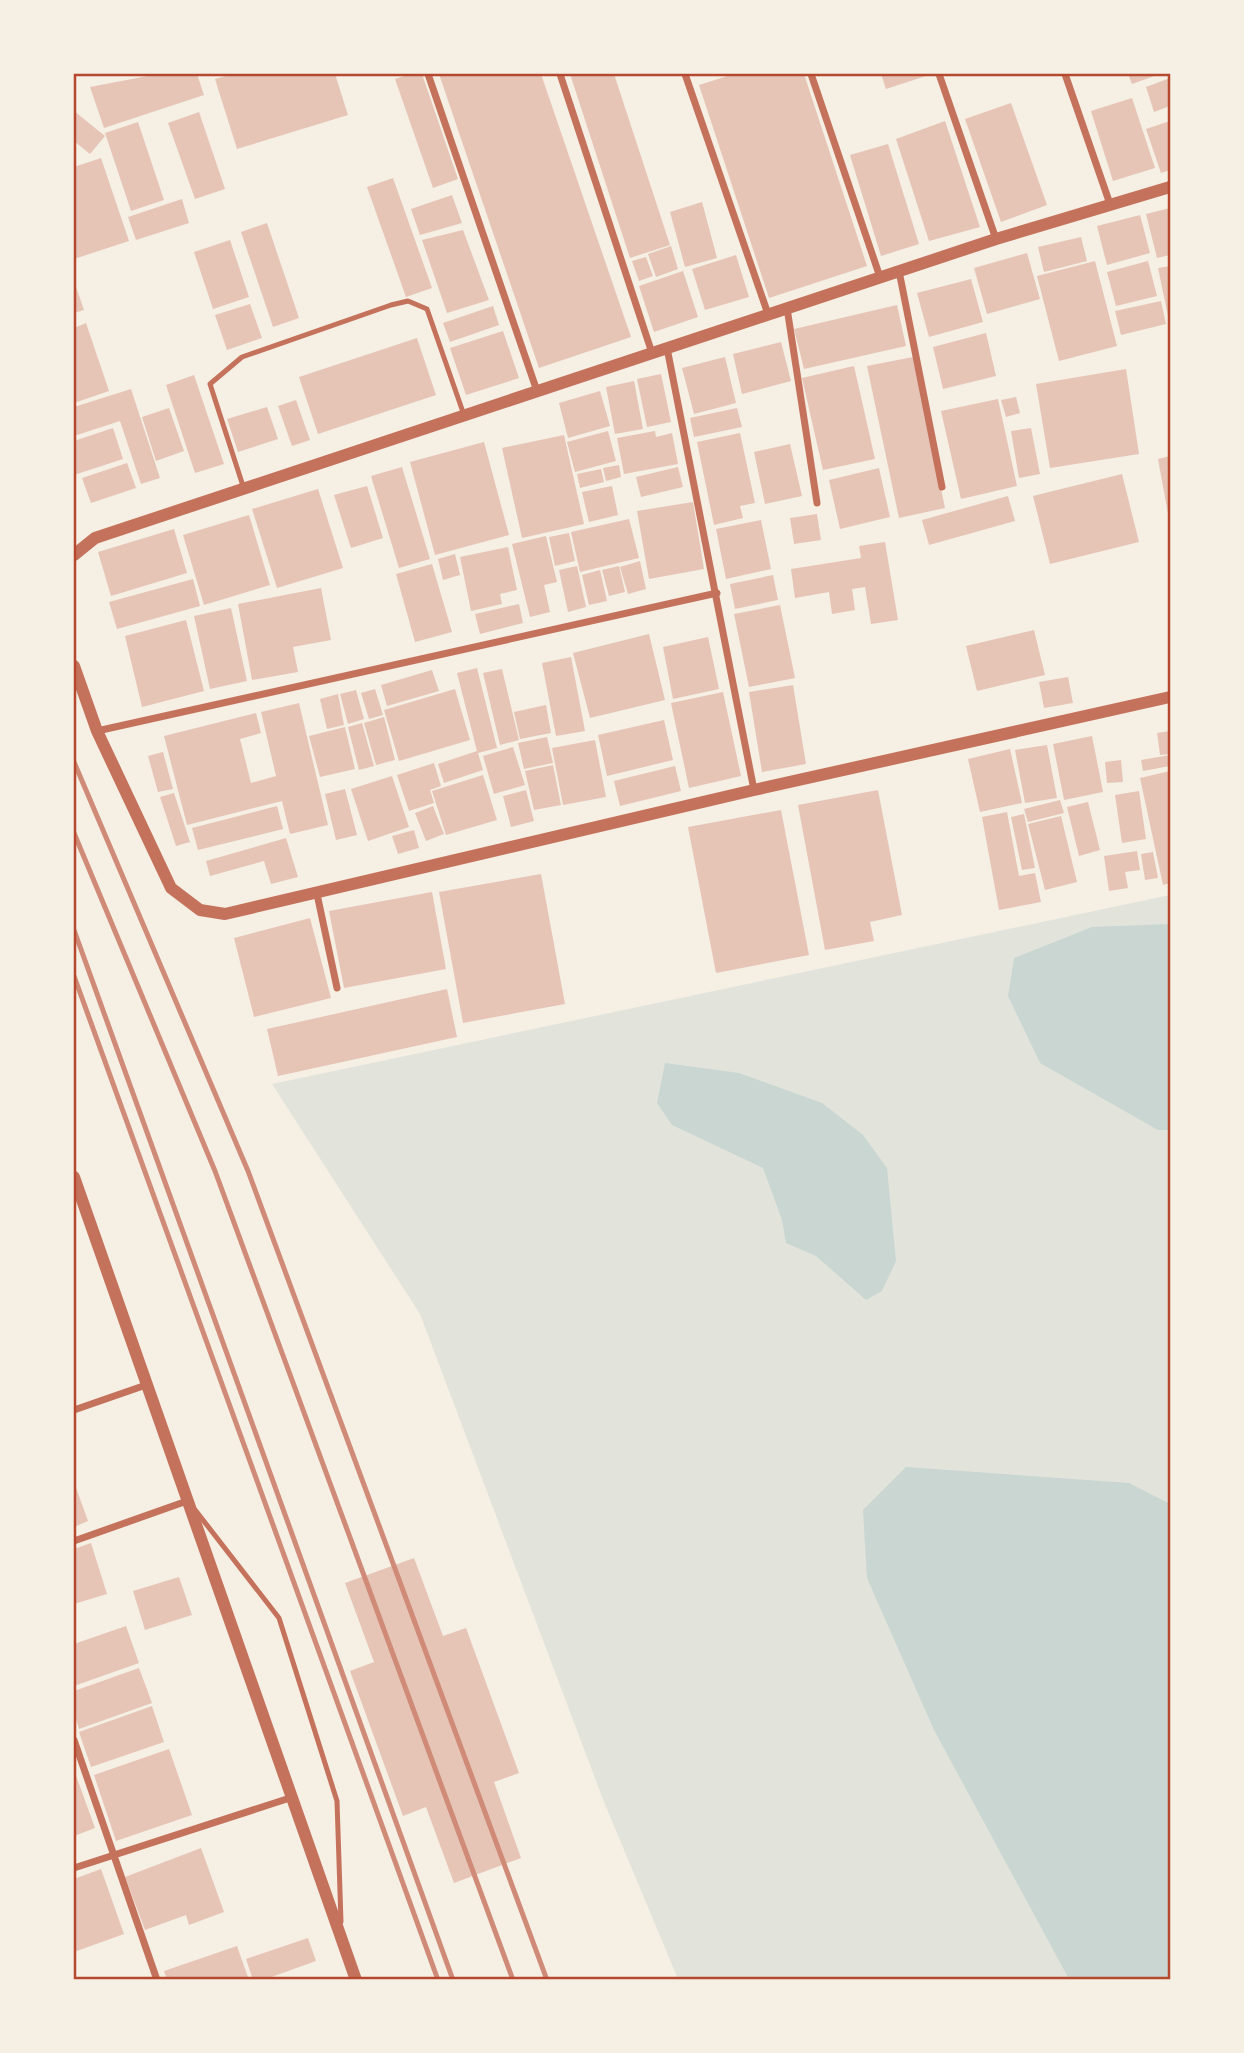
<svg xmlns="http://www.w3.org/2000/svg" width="1244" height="2053" viewBox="0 0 1244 2053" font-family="'Public Sans',sans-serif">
<rect width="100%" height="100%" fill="#f6efe4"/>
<path fill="#e2e4dc" d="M1170,895V1979H678L604,1802L420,1314L272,1084Z"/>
<g fill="#c9d6d2">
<path d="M1170,924V1130H1158L1040,1063L1008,996L1014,958L1092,927Z"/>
<path d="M665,1063L739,1073L822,1103L863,1135L887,1168L896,1261L882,1291L866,1300L816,1256L786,1243L782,1220L763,1168L672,1125L657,1103Z"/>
<path d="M906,1467L1129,1483L1170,1504V1979H1069L934,1730L867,1578L863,1510Z"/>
</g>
<g fill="#e6c5b7">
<path d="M158,74H197L204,95L104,128L90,87Z"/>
<path d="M233,74H335L348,115L237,149L215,79Z"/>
<path d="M410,74H422L458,179L433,188L395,79Z"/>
<path d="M439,74H541L631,337L539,368Z"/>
<path d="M570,74H614L670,245L630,258Z"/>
<path d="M734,74H804L867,266L769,298L699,85Z"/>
<path d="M881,74H932L886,89Z"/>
<path d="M1128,74H1160L1132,84Z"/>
<path d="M1170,78V106L1154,112L1146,87Z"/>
<path d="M1132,98L1155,168L1113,181L1091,111Z"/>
<path d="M1011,103L1047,205L1001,222L965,119Z"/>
<path d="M74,111L105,136L90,154L74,141Z"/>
<path d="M199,112L225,189L195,199L168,123Z"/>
<path d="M945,121L980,227L929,241L896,139Z"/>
<path d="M1170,121V170L1161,173L1146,129Z"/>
<path d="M138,122L164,200L131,211L105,133Z"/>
<path d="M888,144L919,244L881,256L850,155Z"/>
<path d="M101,158L129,241L74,259V167Z"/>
<path d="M393,178L432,288L406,297L367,187Z"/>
<path d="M452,195L462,223L420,235L411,209Z"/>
<path d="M182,199L189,223L136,240L128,217Z"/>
<path d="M702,202L717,258L685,267L670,212Z"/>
<path d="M1170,208V255L1157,258L1146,214Z"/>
<path d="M1140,215L1150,253L1107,265L1097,226Z"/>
<path d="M267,223L299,318L273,327L241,232Z"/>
<path d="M463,230L489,300L447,313L422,240Z"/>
<path d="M1081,237L1087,261L1044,272L1038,247Z"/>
<path d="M230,240L249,297L213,309L194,252Z"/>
<path d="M671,246L678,269L656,277L648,254Z"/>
<path d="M1027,253L1040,299L987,314L974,268Z"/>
<path d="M736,255L749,297L705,310L692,269Z"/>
<path d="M646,257L653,276L639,281L632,261Z"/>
<path d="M1095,261L1117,346L1059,361L1037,276Z"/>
<path d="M1148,261L1157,296L1116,306L1107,272Z"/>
<path d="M1170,266V321H1169L1158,268Z"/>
<path d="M683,271L698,317L654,332L639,286Z"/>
<path d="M971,279L983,322L929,337L917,293Z"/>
<path d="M74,281L84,310L74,313Z"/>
<path d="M1161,301L1166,324L1121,335L1115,311Z"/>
<path d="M250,304L262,338L227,350L215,315Z"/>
<path d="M897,305L906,346L804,369L794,329Z"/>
<path d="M493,306L499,325L450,342L443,323Z"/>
<path d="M86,323L109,391L74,403V328Z"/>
<path d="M503,331L519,378L466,395L450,348Z"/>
<path d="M986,333L996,376L943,389L933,347Z"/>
<path d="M417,338L436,395L318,434L299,377Z"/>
<path d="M781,342L791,381L742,394L733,354Z"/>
<path d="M725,357L736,403L694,414L682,368Z"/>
<path d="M913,357L945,508L899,518L867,366Z"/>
<path d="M854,366L875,459L823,470L802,378Z"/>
<path d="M1126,369L1139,454L1050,468L1036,384Z"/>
<path d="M661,374L671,422L647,427L637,379Z"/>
<path d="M194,375L224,464L195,473L166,385Z"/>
<path d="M634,381L643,429L615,434L606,387Z"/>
<path d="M131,389L160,478L141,484L120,421L74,436V407Z"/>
<path d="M600,391L610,426L568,438L559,403Z"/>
<path d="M1016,397L1020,413L1006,417L1001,400Z"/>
<path d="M998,399L1017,486L961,499L941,411Z"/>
<path d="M296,400L310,440L292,446L278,406Z"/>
<path d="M267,407L278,439L238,452L227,419Z"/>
<path d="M169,408L184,451L156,461L142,417Z"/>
<path d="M737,408L742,427L694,437L690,418Z"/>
<path d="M113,428L123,459L74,475V441Z"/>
<path d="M1031,428L1040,474L1019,478L1011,431Z"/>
<path d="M608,431L616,461L575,472L567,442Z"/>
<path d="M655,431L656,437L672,433L678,464L624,474L617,438Z"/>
<path d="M740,433L755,503L740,506L743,518L714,525L697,442Z"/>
<path d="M564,435L584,524L522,538L502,448Z"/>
<path d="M484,442L509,535L435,555L410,462Z"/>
<path d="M790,444L802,496L765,504L754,452Z"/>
<path d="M1170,456V519H1169L1158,459Z"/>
<path d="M127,463L136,488L91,503L82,478Z"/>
<path d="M619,465L621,477L606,481L603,468Z"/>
<path d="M402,467L430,559L399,568L371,476Z"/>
<path d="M678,467L683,487L641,497L636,477Z"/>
<path d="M879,468L890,517L840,529L829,480Z"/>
<path d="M601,469L604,482L580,488L577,474Z"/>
<path d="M1122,474L1139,542L1050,564L1033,496Z"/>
<path d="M367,486L383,538L351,548L334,495Z"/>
<path d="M612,486L618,515L589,522L582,492Z"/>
<path d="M318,489L343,568L277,588L252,509Z"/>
<path d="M1008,496L1015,521L929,545L922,520Z"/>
<path d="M693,502L704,569L649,579L637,511Z"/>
<path d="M817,514L821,540L794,544L790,518Z"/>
<path d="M249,515L270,585L204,605L183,535Z"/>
<path d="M629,519L639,558L580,572L571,532Z"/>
<path d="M761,520L771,569L726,579L716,529Z"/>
<path d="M174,529L187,573L111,596L98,552Z"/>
<path d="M569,533L575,561L555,566L549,537Z"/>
<path d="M546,536L557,582L544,585L550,612L530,617L512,544Z"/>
<path d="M885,542L898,620L871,624L865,587L852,589L855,610L832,614L829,592L795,598L791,569L861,558L859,546Z"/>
<path d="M508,547L517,590L500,594L502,604L471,611L460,557Z"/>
<path d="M455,554L460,575L443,580L438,559Z"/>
<path d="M640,561L646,589L628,594L620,567Z"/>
<path d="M432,564L452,632L415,642L396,574Z"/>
<path d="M577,566L586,607L568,612L559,570Z"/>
<path d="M619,566L625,592L609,596L602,570Z"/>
<path d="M600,570L607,601L589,605L582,575Z"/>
<path d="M773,575L778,600L735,609L730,584Z"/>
<path d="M193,579L200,606L117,629L109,602Z"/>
<path d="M321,588L331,640L293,647L298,672L252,680L238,604Z"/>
<path d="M519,604L523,623L480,634L475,614Z"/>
<path d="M780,605L795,678L749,687L734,614Z"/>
<path d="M231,608L247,681L210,689L194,616Z"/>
<path d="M186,620L204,691L142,707L125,636Z"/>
<path d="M1034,630L1045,675L977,691L966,646Z"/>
<path d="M649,634L665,700L590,718L573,653Z"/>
<path d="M708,637L719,689L673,699L663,647Z"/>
<path d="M571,657L585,731L556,736L542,663Z"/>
<path d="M477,668L497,748L478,753L483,770L444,783L438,764L477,751L457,673Z"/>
<path d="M502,669L519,740L500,745L483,673Z"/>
<path d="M432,670L439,691L387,706L381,685Z"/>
<path d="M1068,677L1073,703L1044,708L1039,682Z"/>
<path d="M793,685L806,764L762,772L749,692Z"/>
<path d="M375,689L383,715L369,719L361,693Z"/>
<path d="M455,689L470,740L399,761L384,710Z"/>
<path d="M356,690L364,719L348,724L340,694Z"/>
<path d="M723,692L741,776L689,788L671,703Z"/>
<path d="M338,694L344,725L327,729L320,699Z"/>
<path d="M299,703L328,825L290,834L282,801L187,825L164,736L256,713L261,733L240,739L251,783L276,776L261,712Z"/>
<path d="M546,705L551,733L520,739L514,712Z"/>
<path d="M384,717L395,760L376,765L364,723Z"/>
<path d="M664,720L673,760L607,776L598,735Z"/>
<path d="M362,723L374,766L359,770L348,727Z"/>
<path d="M345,727L355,769L320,777L309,736Z"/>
<path d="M1170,731V754L1160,755L1157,733Z"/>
<path d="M1092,736L1103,792L1064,800L1053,744Z"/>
<path d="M547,737L553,763L524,769L518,743Z"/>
<path d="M595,740L606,797L563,805L552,748Z"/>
<path d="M1047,745L1057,798L1025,803L1015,750Z"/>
<path d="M513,747L525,785L494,794L483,756Z"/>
<path d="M1010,749L1022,803L980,812L968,759Z"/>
<path d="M163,752L173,789L158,792L148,756Z"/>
<path d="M1170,755V766L1143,771L1141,760Z"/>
<path d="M1121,760L1123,782L1107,783L1105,762Z"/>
<path d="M434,763L441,786L430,790L434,803L409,811L397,775Z"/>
<path d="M553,765L561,805L534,810L525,771Z"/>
<path d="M675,766L681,791L620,806L614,781Z"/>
<path d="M1170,771V883L1163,885L1140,778Z"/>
<path d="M483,775L497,820L446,835L432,791Z"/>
<path d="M392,776L409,827L368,841L351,789Z"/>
<path d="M345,789L357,835L336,840L325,794Z"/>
<path d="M526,790L534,821L511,827L503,796Z"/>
<path d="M878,790L902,915L870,922L874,941L825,950L798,805Z"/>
<path d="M1139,791L1146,839L1122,843L1115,795Z"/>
<path d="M174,793L190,842L176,846L160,797Z"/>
<path d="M1060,800L1064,813L1028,822L1024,809Z"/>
<path d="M1088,802L1100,850L1079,856L1067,807Z"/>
<path d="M277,806L283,829L198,850L192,828Z"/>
<path d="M433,806L444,834L426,841L415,813Z"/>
<path d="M781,810L809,955L716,973L688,827Z"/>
<path d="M1007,812L1019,876L1035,873L1041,902L999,910L982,817Z"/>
<path d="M1024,814L1035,868L1022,870L1011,817Z"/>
<path d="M1061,816L1077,882L1045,890L1028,824Z"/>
<path d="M414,830L419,848L398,854L392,836Z"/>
<path d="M286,838L298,877L271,884L264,861L210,876L206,861Z"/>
<path d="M1137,851L1140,870L1125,872L1128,888L1109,891L1104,856Z"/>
<path d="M1153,852L1158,878L1145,880L1141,854Z"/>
<path d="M541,874L565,1004L463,1023L439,892Z"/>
<path d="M432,892L446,969L344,988L329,911Z"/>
<path d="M310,918L331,998L254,1017L234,938Z"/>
<path d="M447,989L457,1037L278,1076L267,1029Z"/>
<path d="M74,1482L88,1521L74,1527Z"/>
<path d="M91,1543L107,1594L74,1604V1549Z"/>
<path d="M414,1558L443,1636L466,1628L519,1773L494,1782L521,1858L454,1883L426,1807L403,1816L350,1671L374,1662L345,1583Z"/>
<path d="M179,1577L192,1615L145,1630L133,1591Z"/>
<path d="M126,1626L139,1663L74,1686V1644Z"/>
<path d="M139,1668L152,1703L79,1729L74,1713V1691Z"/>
<path d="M152,1706L164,1742L91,1767L79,1732Z"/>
<path d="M169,1749L192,1815L116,1841L94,1775Z"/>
<path d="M74,1770L95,1828L74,1836Z"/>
<path d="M201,1848L224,1912L189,1925L186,1915L145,1930L125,1877Z"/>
<path d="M101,1869L124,1934L74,1952V1879Z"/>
<path d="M308,1938L316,1961L263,1980H253L246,1959Z"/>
<path d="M237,1946L249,1980H167L164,1971Z"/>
</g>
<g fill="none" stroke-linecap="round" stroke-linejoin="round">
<g stroke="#c5725c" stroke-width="5">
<path d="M244,489L210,384L242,357L391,305L408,301L427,309L464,415"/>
<path d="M196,1511L279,1618L337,1801L341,1922"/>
</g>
<g stroke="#c5725c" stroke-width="7">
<path d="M428,74L537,391"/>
<path d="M560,74L652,353"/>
<path d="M685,74L768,314"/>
<path d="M811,74L880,277"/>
<path d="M939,74L996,239"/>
<path d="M1065,74L1110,204"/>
<path d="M899,271L942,487"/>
<path d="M787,308L817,503"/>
<path d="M667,348L754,790"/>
<path d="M97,731L717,593"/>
<path d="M317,894L337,988"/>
<path d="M74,1410L146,1385"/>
<path d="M74,1541L187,1501"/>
<path d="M74,1740L157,1980"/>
<path d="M74,1868L293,1797"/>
</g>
<g stroke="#c5725c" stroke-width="12">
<path d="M74,555L95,538L996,239L1170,187"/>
<path d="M74,666L97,731L171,888L200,910L225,914L754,790L1170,697"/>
<path d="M74,1177L356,1980"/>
</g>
<g stroke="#cf8b77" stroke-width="5">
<path d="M74,762L248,1171L547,1980"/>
<path d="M74,833L215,1171L513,1980"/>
<path d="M74,930L453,1980"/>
<path d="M74,976L438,1980"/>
</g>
</g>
<rect width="1244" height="2053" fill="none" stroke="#f6efe4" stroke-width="150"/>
<rect x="75" y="75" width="1094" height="1903" fill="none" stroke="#b5482f" stroke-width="2.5"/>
</svg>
